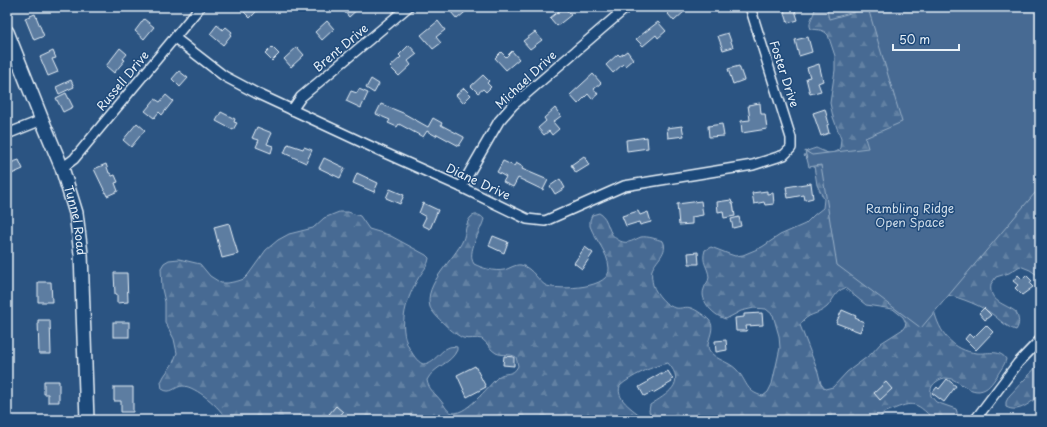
<svg xmlns="http://www.w3.org/2000/svg" width="1047" height="427" viewBox="0 0 1047 427" font-family="'Playpen Sans',sans-serif">
<defs>
<pattern id="forest-firs" width="22" height="20" patternUnits="userSpaceOnUse"><rect width="22" height="20" fill="#476b93"/><path d="M5 1l3.5 6h-7zM16 11l3.5 6h-7z" fill="#6281a3"/></pattern>
</defs>
<rect width="100%" height="100%" fill="#2b5482"/>
<filter id="ink" filterUnits="userSpaceOnUse"><feTurbulence type="fractalNoise" baseFrequency=".025" numOctaves="2"/><feDisplacementMap in="SourceGraphic" scale="8" xChannelSelector="R" yChannelSelector="G"/><feConvolveMatrix kernelMatrix="1 2 1 2 8 2 1 2 1" color-interpolation-filters="sRGB"/></filter>
<g filter="url(#ink)">
<g fill="url(#forest-firs)" stroke="#98aec6" fill-rule="evenodd">
<path d="M815,7H1040V277L1030,270L1020,266L1009,273L996,277L991,284C988,302 1006,304 1016,312C1019,319 1020,324 1016,330C1006,327 1000,320 992,314C982,306 961,298 948,295L934,310C939,332 953,351 977,353C986,354 1000,349 1006,359C1005,365 1000,370 997,376C992,383 988,390 979,391C963,392 952,369 936,382C931,386 930,390 931,396L936,402L956,409L957,412V420H934C914,399 912,402 886,412L883,413L879,420H653L649,411L650,405C667,394 687,384 668,363C655,365 629,377 620,386C615,401 637,411 645,420H226C222,408 195,386 183,386C175,386 171,395 162,389L161,382L164,376L173,363L177,353L174,339L165,322V302L162,289L161,268L164,263L169,260L179,259L200,264L210,276L221,283H228L238,281L244,279L248,275L266,250L278,240L289,234L313,228L324,218L339,212H348L360,216L369,229L389,235L426,255L429,258C428,266 423,271 419,277C407,297 397,325 409,348C413,354 416,361 423,364C438,363 442,343 457,347V350C451,364 434,366 427,380C428,389 436,394 441,401C444,404 446,410 450,412C464,419 489,385 498,377C505,371 513,377 518,366L516,357C510,353 502,356 496,353C490,350 488,343 482,339C476,337 469,340 463,338C455,335 433,315 430,307C423,284 455,259 463,240C466,233 465,223 471,217C476,213 481,215 484,219C481,231 466,252 474,264C482,268 494,272 504,270C509,269 515,264 521,265C533,268 539,283 547,286C561,290 611,289 609,268C608,252 595,240 590,226V220L592,215L599,213C610,218 606,235 620,241C628,245 635,239 641,237C648,236 656,239 663,241C669,252 655,261 652,270C651,274 652,281 653,285C656,294 667,307 676,308C681,309 686,306 691,308C697,310 705,316 709,320C717,329 705,341 709,350C715,360 728,361 736,369C747,380 745,392 763,396L768,392L772,384L780,348L779,336L773,315L766,309L754,308L741,311L726,319C715,317 699,301 704,289C705,284 709,282 709,277C708,266 701,263 705,250L711,247L729,254L735,256L743,255L762,247L780,235L805,224L814,215L823,208L824,199L817,185L814,166L804,156L807,151L816,148C826,152 831,157 840,148L841,139L833,117L830,103L835,70V56L828,35C823,29 818,30 811,29C807,21 815,16 815,7ZM845,288L866,305L893,309L903,317L906,323L905,326L903,329L881,343L871,354L847,372L833,387L825,389L821,384L818,372L800,325C808,312 817,316 827,307C833,301 835,291 845,288Z"/>
<path d="M1040,363V395C1031,402 1019,414 1006,407V402L1009,396Z"/>
</g>
<path fill="#476b93" stroke="#98aec6" d="M826,7H1040V187L921,328L837,265L821,165L809,167L805,151L812,155L868,148L865,138L902,122L868,8L829,19Z"/>
<g fill="#5d7da1" stroke="#e8f1f8">
<path d="M239,7H261L250,18Z"/>
<path d="M346,7H360L349,17L343,10Z"/>
<path d="M454,7H471L457,19L450,11Z"/>
<path d="M564,7L571,15L557,26L550,18Z"/>
<path d="M675,7H681L685,11L674,21L668,14Z"/>
<path d="M783,7H794L798,20L788,23Z"/>
<path d="M35,14L44,36L34,40L25,18Z"/>
<path d="M144,19L154,27L144,39L135,31Z"/>
<path d="M327,21L334,29L322,40L315,32Z"/>
<path d="M438,21L445,30L436,37L441,43L433,49L421,35Z"/>
<path d="M658,22L666,31L658,38L656,35L643,46L636,39Z"/>
<path d="M217,25L223,30L226,27L232,32L230,35H231L223,45L210,34Z"/>
<path d="M535,32L542,40L530,49L523,41Z"/>
<path d="M728,33L733,47L723,50L718,36Z"/>
<path d="M808,37L812,52L799,56L795,40Z"/>
<path d="M409,45L417,54L408,61L411,65L399,76L390,67L401,57L399,55Z"/>
<path d="M272,47L279,54L272,61L265,54Z"/>
<path d="M297,47L304,55L291,67L284,59Z"/>
<path d="M120,48L127,54L123,59L125,60L114,73L106,66Z"/>
<path d="M53,51L56,58L52,59L58,72L48,76L40,57Z"/>
<path d="M512,51L519,59L506,70L495,58L501,52L506,57Z"/>
<path d="M627,51L633,59L625,66L623,64L613,73L606,65L618,54L620,56Z"/>
<path d="M819,64L823,81L818,83L821,91L810,94L806,78L810,77L807,68Z"/>
<path d="M739,66L744,80L733,84L728,69Z"/>
<path d="M179,71L188,78L180,87L172,79Z"/>
<path d="M593,74L601,83L594,89L598,94L592,99L588,94L578,104L570,95Z"/>
<path d="M483,75L489,81L487,83L491,87L486,92L483,89L478,93L471,86Z"/>
<path d="M371,79L379,84L374,93L366,88Z"/>
<path d="M71,80L74,87L59,94L56,87Z"/>
<path d="M464,88L471,95L463,103L456,95Z"/>
<path d="M359,89L368,93L361,108L346,101L351,91L357,93Z"/>
<path d="M66,93L73,107L63,112L56,98Z"/>
<path d="M166,95L173,101L162,115L159,112L154,118L145,111L155,99L160,102Z"/>
<path d="M760,103L761,114H765L767,129L742,133L741,121L750,120L748,105Z"/>
<path d="M381,104L403,113L428,127L433,118L442,123L441,125L464,137V138L459,146L437,134L436,136L427,131L423,137L399,124L397,127L388,123L390,120L376,114Z"/>
<path d="M555,108L561,116L553,122L559,129L552,135L549,131L544,135L538,128L546,121L544,118Z"/>
<path d="M825,109L829,124L827,125L829,133L821,136L813,113Z"/>
<path d="M221,112L235,119L234,122L237,123L233,130L216,121Z"/>
<path d="M137,123L145,130L131,147L123,140Z"/>
<path d="M722,124L724,136L709,137L708,126Z"/>
<path d="M682,126L684,136L668,138L667,128Z"/>
<path d="M257,127L272,133L267,144L273,146L271,153L256,147L259,140L252,138Z"/>
<path d="M647,137L648,148L627,151L626,140Z"/>
<path d="M288,144L303,149L304,147L312,150L306,163L284,153Z"/>
<path d="M584,156L589,165L576,173L571,165Z"/>
<path d="M324,158L345,168L340,178L319,168Z"/>
<path d="M19,160L23,169L7,176V164Z"/>
<path d="M503,161L514,166L516,163L523,167L522,169L548,180L543,190L518,178L513,187L503,182L506,177L497,172Z"/>
<path d="M106,164L109,173H110L112,176L115,175L118,182L115,183L118,191L107,196L94,169Z"/>
<path d="M357,173L378,183L374,192L353,183Z"/>
<path d="M560,179L565,188L555,194L550,186Z"/>
<path d="M811,183L813,198L805,200L804,195L788,198L786,187Z"/>
<path d="M390,189L404,195L400,204L386,198Z"/>
<path d="M767,191V194L773,193L774,204L765,205L764,202L754,204L752,193Z"/>
<path d="M731,200L732,203H733L735,216L724,218L723,211L718,212L717,202Z"/>
<path d="M701,201L703,215L692,217V224L679,225L677,204Z"/>
<path d="M423,203L438,210L430,229L422,225L426,217L419,213Z"/>
<path d="M638,211L640,215L648,212L651,222L640,225L639,222L626,226L622,216Z"/>
<path d="M739,217L741,226L733,228L731,219Z"/>
<path d="M229,223L238,254L222,258L214,227Z"/>
<path d="M493,236L508,242L504,253L489,246Z"/>
<path d="M585,247L593,253L582,269L574,263Z"/>
<path d="M698,252L699,264H689L688,253Z"/>
<path d="M114,273H127L128,302L117,303V294H115Z"/>
<path d="M1018,275L1022,279L1026,275L1032,281L1030,284L1033,287L1022,295L1015,288L1018,285L1013,281Z"/>
<path d="M38,282H51L52,302H38Z"/>
<path d="M984,308L991,315L985,320L979,313Z"/>
<path d="M842,310L856,316L855,318L864,322L860,332L836,323Z"/>
<path d="M762,313L763,325L746,326L747,331H736L735,318L744,317V314Z"/>
<path d="M38,320H50L51,354H39Z"/>
<rect x="113" y="322" width="16" height="15"/>
<path d="M986,325L993,332L976,350L965,339L969,334L973,338Z"/>
<path d="M726,340L727,350L716,352L715,341Z"/>
<path d="M504,356L514,357V366L503,365Z"/>
<path d="M475,366L486,387L467,397L457,375Z"/>
<path d="M668,371L673,379L671,380L672,382L653,393L652,392L644,396L639,387L648,382L647,381L661,373V375Z"/>
<path d="M947,379L956,386L944,402L932,393L937,387L939,389Z"/>
<path d="M44,381H59V402H48V394H44Z"/>
<path d="M886,382L892,389L880,400L874,393Z"/>
<path d="M114,387H133V412H121V401H114Z"/>
<path d="M336,406L343,412L337,420L329,414Z"/>
</g>
<g fill="none" stroke-linecap="round" stroke-linejoin="round">
<defs>
<g id="minor">
<path d="M175,38L224,76L256,93L385,153L461,187L527,219L545,221L624,186L753,165L784,155L791,148V138L750,7"/>
<path d="M292,110L301,97L408,7"/>
<path d="M7,134L42,120"/>
<path d="M62,168L74,159L200,7"/>
<path d="M461,187L499,121L513,105L627,7"/>
<path d="M975,420L1018,363L1040,340"/>
</g>
<g id="secondary">
<path id="s1" d="M7,32L42,120L62,168L76,213L81,254L87,420"/>
</g>
</defs>
<use href="#minor" stroke="#e8f1f8" stroke-width="12"/>
<use href="#secondary" stroke="#e8f1f8" stroke-width="16"/>
<use href="#minor" stroke="#1f4a7a" stroke-width="9"/>
<use href="#secondary" stroke="#1f4a7a" stroke-width="13"/>
</g>
</g>
<g text-anchor="middle" stroke-width="3" stroke-linejoin="round" paint-order="stroke">
<g font-size="12" fill="#e8f1f8" stroke="#1f4a7a">
<text transform="translate(341 48) rotate(-40)" y="4">Brent Drive</text>
<text transform="translate(784 74) rotate(72)" y="4">Foster Drive</text>
<text transform="translate(526 80) rotate(-43)" y="4">Michael Drive</text>
<text transform="translate(123 81) rotate(-50)" y="4">Russell Drive</text>
<text transform="translate(478 182) rotate(25)" y="4">Diane Drive</text>
<text dy="4" stroke="none"><textPath href="#s1" startOffset="201">Tunnel Road</textPath></text>
</g>
<g font-size="12" fill="#d0dde9" stroke="#1f4a7a">
<text x="910" y="213">Rambling Ridge<tspan x="910" dy="14">Open Space</tspan></text>
</g>
</g>
<rect width="1047" height="427" fill="none" stroke="#1f4a7a" stroke-width="24"/>
<rect x="12" y="12" width="1023" height="403" fill="none" stroke="#e8f1f8" stroke-width="1.5" filter="url(#ink)"/>
<path d="M893 44v6h66v-6" fill="none" stroke="#e8f1f8" stroke-width="2"/>
<text x="899" y="44" font-size="12" fill="#e8f1f8" stroke="#1f4a7a" stroke-width="3" paint-order="stroke">50 m</text>
</svg>
